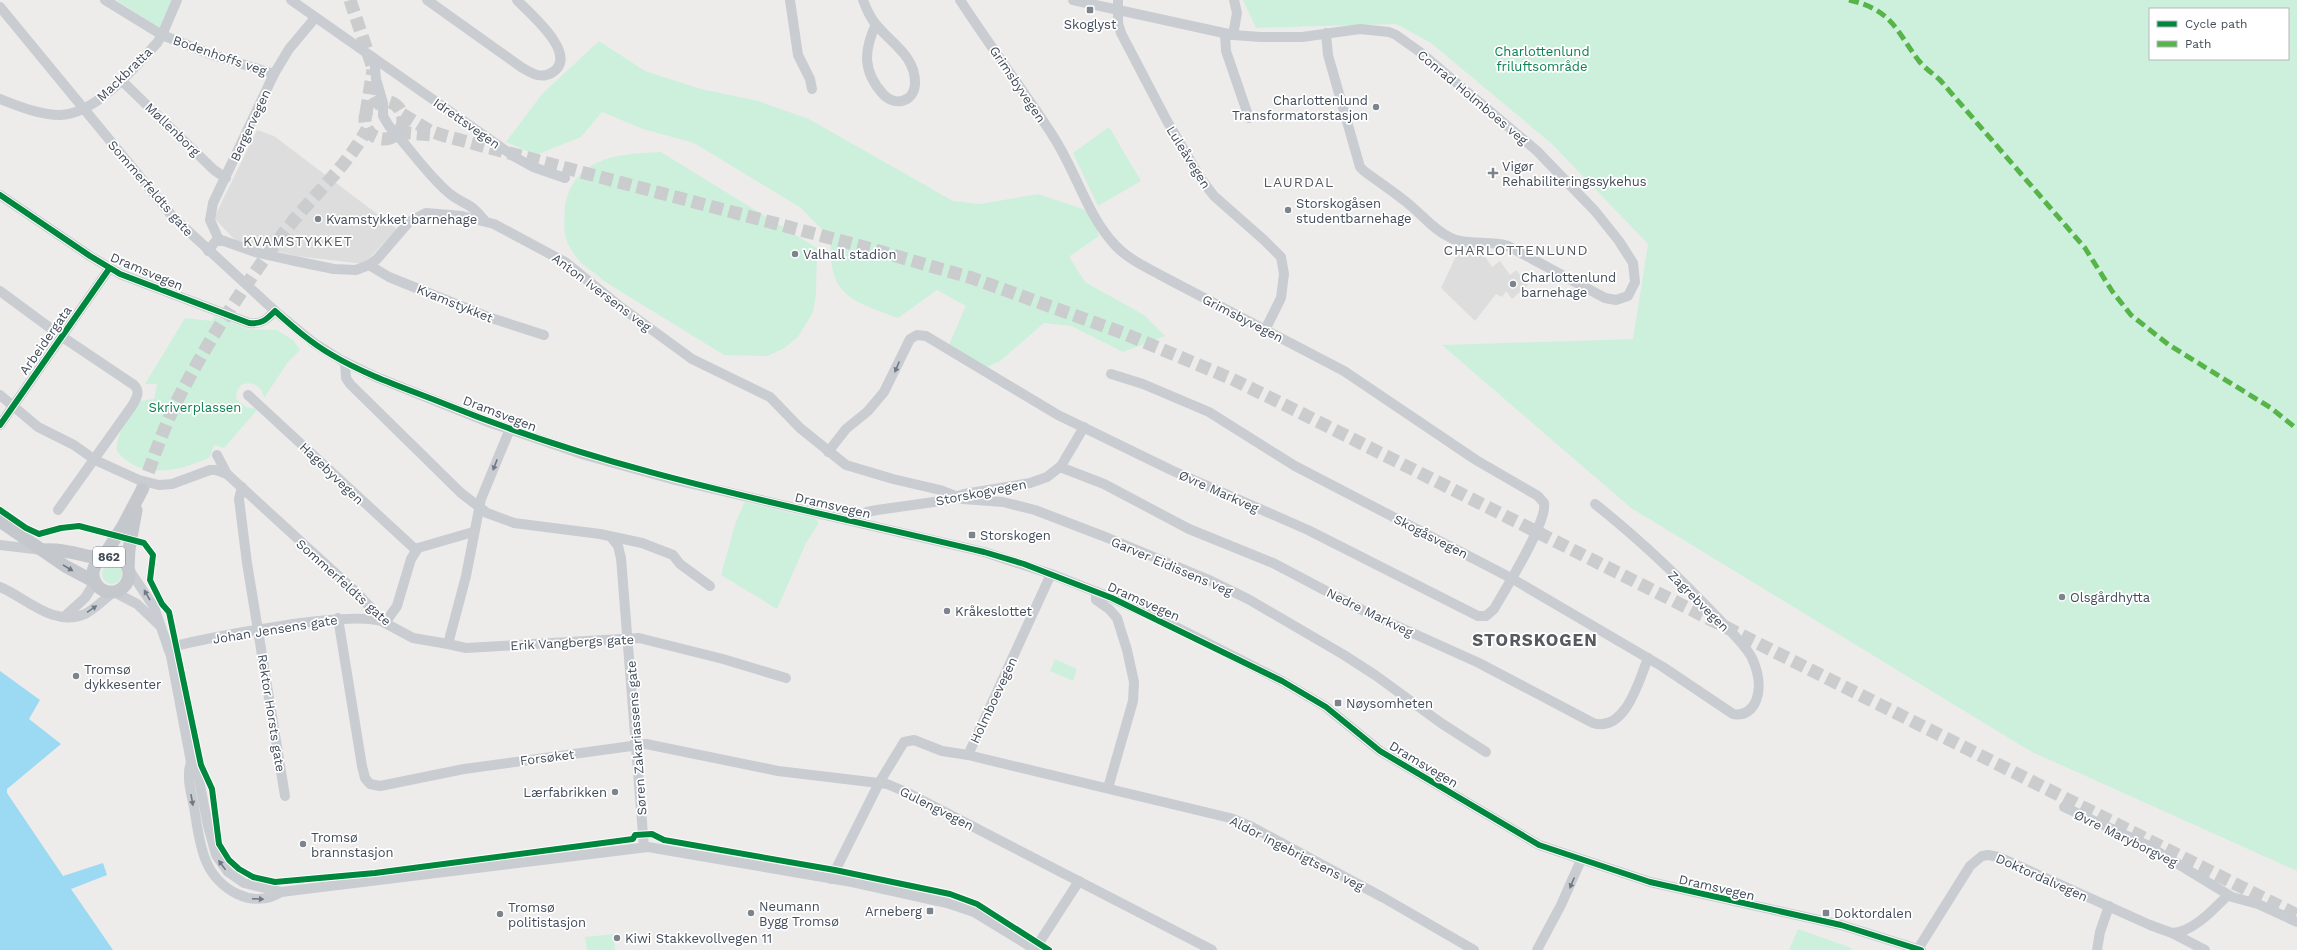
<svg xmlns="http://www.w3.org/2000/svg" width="2297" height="950" viewBox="0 0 2297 950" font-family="'Work Sans',sans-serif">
<rect width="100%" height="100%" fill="#edeceb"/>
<g fill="#deddde">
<path d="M257,130L274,136L397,229L364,264L296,256L236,241L214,218Z"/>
<path d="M1476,248L1480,249L1492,267L1500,261L1510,275L1516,270L1528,285L1512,299L1506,291L1502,297L1496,294L1475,321L1441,288L1456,256Z"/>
</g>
<g fill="#cdf0dd" fill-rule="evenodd">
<path d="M116,0H174L160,28Z"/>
<path d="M1243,0H2297V871L2030,751L1631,508L1442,345L1633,339L1648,244L1552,144L1431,43L1396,24L1256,28ZM2150,9H2288V59H2150Z"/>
<path d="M599,41L645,71L701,89L758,101L809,119L953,201L980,204L1038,194L1092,212L1099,236L1070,256V258L1085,282L1144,315L1165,336L1123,352L1071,326L1044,323L1000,361L985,368L947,349L966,306L937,290L898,318C852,301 827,296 831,239L801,208L694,143L643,129L602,112L581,137L536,155L506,142L542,94Z"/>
<path d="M1109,127L1141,181L1098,206L1073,153Z"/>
<path d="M661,152L817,248L816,295L813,312L798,337L783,349L767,356L724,355L602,280C599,275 591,271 586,267C579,262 573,253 569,246C563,235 564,218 565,207C574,156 619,154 661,152Z"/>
<path d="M214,316L248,329L277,330L293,340L300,350L288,362L264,398C262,385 252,381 241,385L237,391L236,399L246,407L258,409L224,448L214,445L210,457C181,471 140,481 117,451C114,437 131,412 139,401L154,399L157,384H145L185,318L212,321Z"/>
<path d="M745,502L816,519L819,523L806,543L777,609L721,575L736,521Z"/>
<circle cx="112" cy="574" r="10"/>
<path d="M1055,659L1077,669L1073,681L1050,671Z"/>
<path d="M1798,929L1852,948L1851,950H1789Z"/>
<path d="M614,934L615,950H587L585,937Z"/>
</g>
<path fill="#9cd9f2" d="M0,671L40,700L29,719L61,744L7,789V793L63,876L103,863L107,875L71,889L113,950H0Z"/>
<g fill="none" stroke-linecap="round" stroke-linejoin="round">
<g stroke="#cbccce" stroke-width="13" stroke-dasharray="13 6" stroke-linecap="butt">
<path d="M350,0L372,65"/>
<circle cx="384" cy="120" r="19"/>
<path d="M366,113L373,70"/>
<path d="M402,114L430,131L445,136L872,249L972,278L1123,333L1232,379L1285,405L2297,915"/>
<path d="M398,132L431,135"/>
<path d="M142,490C153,459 163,429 178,399C207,342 243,287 282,235C308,200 347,167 367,129"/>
</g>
<g stroke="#c9cdd1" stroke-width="10">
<path d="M105,0L162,35L210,54L274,74"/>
<path d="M291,0L515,157L533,167L565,178"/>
<path d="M427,0L521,67C531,73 541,80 553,72C579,54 530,14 517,0"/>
<path d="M790,0L798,55L810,79L812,89"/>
<path d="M863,0C866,8 869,15 874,22C889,42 916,55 915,84C914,102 895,107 883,94C862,71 864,50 876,24"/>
<path d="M1073,0L1233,35L1261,37H1302L1360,29L1389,32L1396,35L1420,52L1537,151L1595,211L1619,241L1633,263L1635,282L1628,296L1616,300L1605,298L1508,246C1490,240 1467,246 1451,238C1435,231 1424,217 1411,206C1396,193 1380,183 1364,171L1360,167L1328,55L1326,33"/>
<path d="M1118,0V23L1121,33L1167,121L1201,179L1214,196L1264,240L1281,257L1284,274L1281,298L1265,330"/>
<path d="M0,7L173,217L275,311L314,343L341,360L376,377L491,423L585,455L675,480L984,552L1051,574L1112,598L1172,625L1282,681L1326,707L1380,751L1539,845L1650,882L1841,925L1921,950"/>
<path d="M1225,34L1226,51L1249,118"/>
<path d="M1233,35L1237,13L1234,0"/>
<path d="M374,58L376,79L383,103V116L389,126C410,148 427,175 450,194C464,205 472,203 484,220"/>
<path d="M121,80L214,170L226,178"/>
<path d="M0,99C18,106 40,115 60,115C96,114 134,68 157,43L162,35L177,0"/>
<path d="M0,195L90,256L120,274L249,323C261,325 267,319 275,311"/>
<path d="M219,240L210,220L213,203L274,74L289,49L315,18"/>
<path d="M208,251L215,242L221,240L255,252L290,260L334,269L356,270L369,265L377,259L409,222L426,213L462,216L494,224L565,262L618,305L692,359L770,397L800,428L846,465L893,479L940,490L963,499L1003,502L1035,510L1108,538L1207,579L1248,599L1344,655L1375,675L1441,723L1486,752"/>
<path d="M369,265L389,277L488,317L544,335"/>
<path d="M0,291L61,336L134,385C141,392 136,399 132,406L58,510"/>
<path d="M345,362L346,378L350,384L461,493L487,513L514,523L600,534L642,543L673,555L680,564L710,586"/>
<path d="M1111,374L1143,384L1209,412L1295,466L1511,578L1663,667L1733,714C1743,716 1750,712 1755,703C1762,688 1758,670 1751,656C1742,641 1728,629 1717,617C1679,577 1638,538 1595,504"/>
<path d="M0,395L38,427L74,445L95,460L139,480L159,485L172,484L210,470H216L227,474"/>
<path d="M248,395L416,550"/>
<path d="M0,425L109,269"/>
<path d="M828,452L846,429L868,411L884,392L910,339L917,335L926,336L1058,415L1171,470L1308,530L1478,616H1486L1494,609C1505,590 1548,521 1544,503L1538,496L1476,460L1344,371L1164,277C1148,268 1129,260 1116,246C1087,216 1076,171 1053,136C1023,90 990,46 960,0"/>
<path d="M217,455L227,474L357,593L385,623L413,638L448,644L466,576L481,499L510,429"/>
<path d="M1060,467L1104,484L1189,529L1273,563L1368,613L1479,663L1593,723C1625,733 1639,681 1648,658"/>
<path d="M242,487L239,499L247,563L285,796"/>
<path d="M856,521L867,512L877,510L941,501L964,494L1030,483L1047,477L1061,466L1084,427"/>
<path d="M611,537L618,546L621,558L644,847"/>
<path d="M0,545L42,550"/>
<path d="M128,568L154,607L171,656L191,762L199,780L208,826L216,855L228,872L244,883L281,892L648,847L852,882L947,903L974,912L1036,950"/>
<path d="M0,587C25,597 54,628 85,614C95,609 104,599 114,592L137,604L159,625"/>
<path d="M1096,592V600L1109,609L1117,618L1127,650L1134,682L1133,701L1108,788"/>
<path d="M65,616L85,598L95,582"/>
<path d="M338,618L362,766L365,778L370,784L380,786L464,769L646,744L778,771L887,784L906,792L1212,950"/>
<path d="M448,644L466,648L639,638L723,659L786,678"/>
<path d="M168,648C203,638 358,608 385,623L397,606L411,559L418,548L473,532"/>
<path d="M968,755L1230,818L1250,826L1384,898L1474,950"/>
<path d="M191,762C186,777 191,792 194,807C197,825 199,845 206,861C218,890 253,910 281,892"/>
<path d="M2064,807L2147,845L2232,897L2258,904L2297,922"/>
<path d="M831,879L879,783L904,742L914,740L942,751L968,755L1051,574"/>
<path d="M2172,933C2192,933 2214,909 2228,895"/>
<path d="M1035,949L1079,881"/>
<path d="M1918,949L1970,866L1982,856L1988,855L1999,857L2150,925L2172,933L2205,950"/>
<path d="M1537,950L1561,905L1581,860"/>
<path d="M2097,950L2100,932L2109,906"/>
</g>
<g stroke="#c4c8cd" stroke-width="13">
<path d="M0,521L65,566L95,582"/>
<path d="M44,550C63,548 83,556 102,559L123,526L142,490"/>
<circle cx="111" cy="574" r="18"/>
<path d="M128,568L129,549L136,510"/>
</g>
<path stroke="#57b448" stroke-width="5" stroke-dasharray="10 5" stroke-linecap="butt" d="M1849,0C1892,10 1895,29 1919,61C1925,68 1933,74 1940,80L2085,248L2112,291L2131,315L2169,345L2271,408L2297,429"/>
<defs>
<g id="cycleway">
<path d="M0,195L90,256L120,274L249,323C261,325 267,319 275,311C293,327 311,343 332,355C369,377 411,390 450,406C623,476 804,508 984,552L1024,564L1112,598L1282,681L1326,707L1380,751L1539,845L1650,882L1841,925L1921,950"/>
<path d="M0,425L109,269"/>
<path d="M0,510L26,528L39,534L61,528L79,526L144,543L153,555L150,580L162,604L169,612L201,765L212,789L219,844L229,860L239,869L253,877L275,882L375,873L633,839L635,835L652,834L664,840L835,870L950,894L977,904L1049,950"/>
</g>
</defs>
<use href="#cycleway" stroke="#fff" stroke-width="8"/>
<use href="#cycleway" stroke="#00873e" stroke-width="6"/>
</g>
<defs><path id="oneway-solid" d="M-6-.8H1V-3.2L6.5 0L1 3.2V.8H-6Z"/></defs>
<g fill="#717984">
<use href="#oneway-solid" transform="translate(897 367) rotate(113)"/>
<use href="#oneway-solid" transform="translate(495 465) rotate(111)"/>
<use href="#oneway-solid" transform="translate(147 595) rotate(-120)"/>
<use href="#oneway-solid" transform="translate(92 609) rotate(-34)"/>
<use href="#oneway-solid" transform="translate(192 800) rotate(80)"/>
<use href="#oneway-solid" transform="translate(222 865) rotate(-126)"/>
<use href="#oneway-solid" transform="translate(1572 883) rotate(113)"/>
<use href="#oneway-solid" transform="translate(258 899) rotate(3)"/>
</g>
<use fill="#707782" href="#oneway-solid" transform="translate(68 568) rotate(31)"/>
<g fill="#7e848d" stroke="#fff" stroke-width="1.5">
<rect x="1086" y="6" width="8" height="8" rx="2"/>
<circle cx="1376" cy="107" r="4"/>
<path d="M1491 167h4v4h4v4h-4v4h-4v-4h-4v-4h4z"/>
<circle cx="1288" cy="210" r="4"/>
<circle cx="318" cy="219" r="4"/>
<circle cx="795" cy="254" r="4"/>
<circle cx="1513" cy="284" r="4"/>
<rect x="968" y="531" width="8" height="8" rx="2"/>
<circle cx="2062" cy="597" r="4"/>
<circle cx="947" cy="611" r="4"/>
<circle cx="76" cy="676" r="4"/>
<rect x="1334" y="699" width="8" height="8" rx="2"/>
<circle cx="615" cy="792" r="4"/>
<circle cx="303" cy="844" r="4"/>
<rect x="926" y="907" width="8" height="8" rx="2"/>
<circle cx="751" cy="913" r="4"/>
<rect x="1822" y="909" width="8" height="8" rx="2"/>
<circle cx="500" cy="914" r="4"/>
<circle cx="617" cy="938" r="4"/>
</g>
<g text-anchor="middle" stroke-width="3.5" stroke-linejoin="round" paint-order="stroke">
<rect fill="#fff" stroke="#7b828c" stroke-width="1" x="93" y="547" width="32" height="20" rx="3"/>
<g font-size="12" font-weight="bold" fill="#424c5a">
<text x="109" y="561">862</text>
</g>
<g font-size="13" fill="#424c5a" stroke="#fff" text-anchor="start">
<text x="1090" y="29" text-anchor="middle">Skoglyst</text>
<text x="1368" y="105" text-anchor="end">Charlottenlund<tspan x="1368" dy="15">Transformatorstasjon</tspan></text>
<text x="1502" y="171">Vigør<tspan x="1502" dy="15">Rehabiliteringssykehus</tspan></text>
<text x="1296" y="208">Storskogåsen<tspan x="1296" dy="15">studentbarnehage</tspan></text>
<text x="326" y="224">Kvamstykket barnehage</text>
<text x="803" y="259">Valhall stadion</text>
<text x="1521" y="282">Charlottenlund<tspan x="1521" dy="15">barnehage</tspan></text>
<text x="980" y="540">Storskogen</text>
<text x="2070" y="602">Olsgårdhytta</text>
<text x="955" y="616">Kråkeslottet</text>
<text x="84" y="674">Tromsø<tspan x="84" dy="15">dykkesenter</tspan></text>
<text x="1346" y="708">Nøysomheten</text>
<text x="607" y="797" text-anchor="end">Lærfabrikken</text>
<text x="311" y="842">Tromsø<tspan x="311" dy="15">brannstasjon</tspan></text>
<text x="759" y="911">Neumann<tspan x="759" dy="15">Bygg Tromsø</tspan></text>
<text x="508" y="912">Tromsø<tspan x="508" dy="15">politistasjon</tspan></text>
<text x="922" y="916" text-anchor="end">Arneberg</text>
<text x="1834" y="918">Doktordalen</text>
<text x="625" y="943">Kiwi Stakkevollvegen 11</text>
</g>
<g font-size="13" fill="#0d8151" stroke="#fff">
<text x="1542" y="56">Charlottenlund<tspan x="1542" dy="15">friluftsområde</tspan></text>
<text x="195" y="412">Skriverplassen</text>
</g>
<g font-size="13" fill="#424c5a" stroke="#fff">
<text transform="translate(220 55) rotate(19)" y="5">Bodenhoffs veg</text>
<text transform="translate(124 74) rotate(-44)" y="5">Mackbratta</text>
<text transform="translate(1018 84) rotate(56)" y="5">Grimsbyvegen</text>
<text transform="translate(1473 97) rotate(40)" y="5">Conrad Holmboes veg</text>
<text transform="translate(467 123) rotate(35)" y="5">Idrettsvegen</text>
<text transform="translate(250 125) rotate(-65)" y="5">Bergervegen</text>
<text transform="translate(173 129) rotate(44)" y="5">Møllenborg</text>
<text transform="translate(1189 157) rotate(58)" y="5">Luleåvegen</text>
<text transform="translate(151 188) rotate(49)" y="5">Sommerfeldts gate</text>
<text transform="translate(147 271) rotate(23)" y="5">Dramsvegen</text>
<text transform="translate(602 292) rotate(37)" y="5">Anton Iversens veg</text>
<text transform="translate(455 303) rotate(22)" y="5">Kvamstykket</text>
<text transform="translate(1243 318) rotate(27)" y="5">Grimsbyvegen</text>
<text transform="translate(45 340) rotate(-55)" y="5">Arbeidergata</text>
<text transform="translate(500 413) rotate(21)" y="5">Dramsvegen</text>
<text transform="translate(332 473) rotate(44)" y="5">Hagebyvegen</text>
<text transform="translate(1219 491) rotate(24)" y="5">Øvre Markveg</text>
<text transform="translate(981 492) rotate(-11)" y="5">Storskogvegen</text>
<text transform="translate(833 505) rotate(13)" y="5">Dramsvegen</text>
<text transform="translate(1431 536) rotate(27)" y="5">Skogåsvegen</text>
<text transform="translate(1172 566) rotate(23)" y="5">Garver Eidissens veg</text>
<text transform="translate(344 582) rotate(42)" y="5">Sommerfeldts gate</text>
<text transform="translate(1144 601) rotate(24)" y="5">Dramsvegen</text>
<text transform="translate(1699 601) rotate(45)" y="5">Zagrebvegen</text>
<text transform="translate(1370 612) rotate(26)" y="5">Nedre Markveg</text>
<text transform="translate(275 629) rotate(-9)" y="5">Johan Jensens gate</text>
<text transform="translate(572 642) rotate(-3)" y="5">Erik Vangbergs gate</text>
<text transform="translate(993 700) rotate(-65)" y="5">Holmboevegen</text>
<text transform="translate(272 713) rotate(81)" y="5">Rektor Horsts gate</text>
<text transform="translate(636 738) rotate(-94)" y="5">Søren Zakariassens gate</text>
<text transform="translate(547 757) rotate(-7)" y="5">Forsøket</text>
<text transform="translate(1424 764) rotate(31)" y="5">Dramsvegen</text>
<text transform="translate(937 808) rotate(27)" y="5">Gulengvegen</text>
<text transform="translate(2126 838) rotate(26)" y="5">Øvre Maryborgveg</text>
<text transform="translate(1297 853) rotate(27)" y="5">Aldor Ingebrigtsens veg</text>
<text transform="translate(2042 877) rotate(24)" y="5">Doktordalvegen</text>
<text transform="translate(1717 887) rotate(13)" y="5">Dramsvegen</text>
</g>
<g font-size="14" letter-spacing="1" fill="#575b61" stroke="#fff">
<text x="1299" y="187">LAURDAL</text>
<text x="298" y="246">KVAMSTYKKET</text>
<text x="1516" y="255">CHARLOTTENLUND</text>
</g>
<g font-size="17" font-weight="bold" letter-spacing="1" fill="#575b61" stroke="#fff">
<text x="1535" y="646">STORSKOGEN</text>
</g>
</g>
<rect x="2149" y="8" width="140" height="52" fill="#ffffff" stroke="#b3b7bd"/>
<rect x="2157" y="21" width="20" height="6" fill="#00873e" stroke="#b3b7bd"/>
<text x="2185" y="28" font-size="12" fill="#424c5a">Cycle path</text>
<rect x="2157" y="41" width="20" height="6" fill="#57b448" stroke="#b3b7bd"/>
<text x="2185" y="48" font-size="12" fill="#424c5a">Path</text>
</svg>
